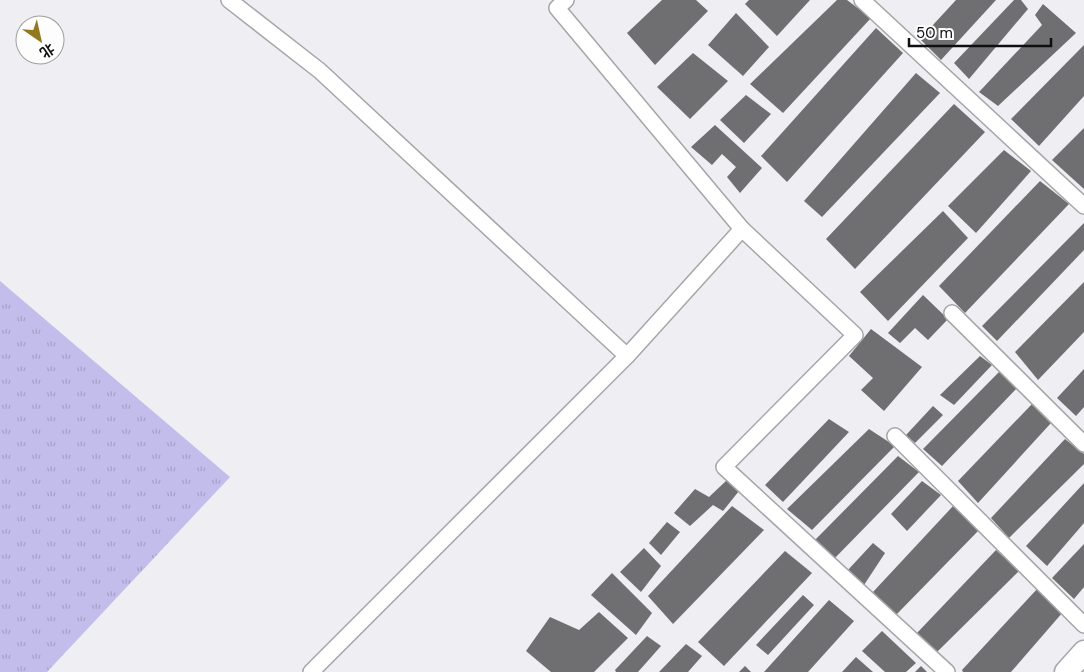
<svg xmlns="http://www.w3.org/2000/svg" width="1084" height="672" viewBox="0 0 1084 672" font-family="'DM Sans','Noto Sans SC',sans-serif">
<defs>
<pattern id="grass-tufts" width="24" height="20" patternUnits="userSpaceOnUse" patternTransform="scale(1.25)"><rect width="24" height="20" fill="#c2bdea"/><path d="M3 7l-1-3M5 7V3M7 7l1-3M15 17l-1-3M17 17v-4M19 17l1-3" fill="none" stroke="#a6a1c8"/></pattern>
</defs>
<rect width="100%" height="100%" fill="#efeff3"/>
<path fill="url(#grass-tufts)" d="M0,281L230,477L47,672H0Z"/>
<g fill="#6f6f72">
<path d="M662,0H696L708,11L655,65L627,33Z"/>
<path d="M749,0H810L777,36L745,4Z"/>
<path d="M837,0H847L871,18L783,113L750,84Z"/>
<path d="M956,0H996L941,60L920,39Z"/>
<path d="M1014,0H1021L1028,9L969,79L954,63Z"/>
<path d="M1043,4L1076,33L998,106L979,92L1042,25L1035,15Z"/>
<path d="M736,13L769,47L743,76L708,45Z"/>
<path d="M876,28L903,53L787,182L761,156Z"/>
<path d="M1084,45V96L1039,146L1011,119Z"/>
<path d="M693,53L728,81L690,119L657,87Z"/>
<path d="M916,73L940,93L822,217L804,201Z"/>
<path d="M746,95L771,114L744,143L720,120Z"/>
<path d="M954,104L985,132L855,269L826,239Z"/>
<path d="M715,125L762,168L740,193L727,177L736,167L722,154L712,165L691,147Z"/>
<path d="M1084,128V189L1052,160Z"/>
<path d="M1004,150L1031,171L976,233L948,206Z"/>
<path d="M1040,181L1069,204L965,313L939,286Z"/>
<path d="M943,211L968,238L888,321L860,292Z"/>
<path d="M1084,223V250L997,341L982,326Z"/>
<path d="M1084,282V332L1038,380L1015,352Z"/>
<path d="M923,295L948,319L928,340L915,328L900,343L888,333Z"/>
<path d="M871,329L922,367L884,411L861,390L873,378L849,356Z"/>
<path d="M980,356L992,365L954,405L940,395Z"/>
<path d="M1084,369V407L1076,416L1057,398Z"/>
<path d="M999,372L1018,387L942,466L923,449Z"/>
<path d="M1032,404L1051,423L978,503L958,481Z"/>
<path d="M933,406L943,415L915,443L906,435Z"/>
<path d="M829,419L849,432L783,502L765,485Z"/>
<path d="M869,429L895,446L812,530L787,509Z"/>
<path d="M1065,439L1084,454V464L1009,538L991,518Z"/>
<path d="M898,456L919,472L833,560L814,541Z"/>
<path d="M727,480L739,491L723,511L713,505L690,526L674,513L695,489L709,497Z"/>
<path d="M922,481L941,495L907,531L891,514Z"/>
<path d="M1084,483V523L1047,566L1026,546Z"/>
<path d="M954,505L980,529L895,616L873,592Z"/>
<path d="M732,506L764,530L673,624L648,596Z"/>
<path d="M667,522L680,532L661,555L649,543Z"/>
<path d="M873,543L885,553L864,585L847,571Z"/>
<path d="M1084,544V587L1074,599L1052,578Z"/>
<path d="M644,548L661,566L641,592L620,572Z"/>
<path d="M996,550L1019,571L937,652L917,633Z"/>
<path d="M785,551L812,573L724,666L698,642Z"/>
<path d="M612,573L652,613L636,635L591,595Z"/>
<path d="M1038,588L1063,612L1011,672H963L962,670Z"/>
<path d="M803,595L814,605L768,655L756,645Z"/>
<path d="M829,600L854,621L808,672H764Z"/>
<path d="M599,612L628,638L594,672H551L526,651L550,617L579,630Z"/>
<path d="M882,631L916,663L906,672H885L862,651Z"/>
<path d="M647,636L661,646L638,672H616L615,670Z"/>
<path d="M686,644L702,656L688,672H659Z"/>
<path d="M856,657L873,672H842Z"/>
<path d="M745,666L751,672H739Z"/>
<path d="M921,666L927,672H915Z"/>
</g>
<g fill="none" stroke-linecap="round" stroke-linejoin="round">
<defs>
<g id="street">
<path d="M229,0L320,71L627,356"/>
<path d="M566,0L557,8L742,229"/>
<path d="M862,0L1084,206"/>
<path d="M952,313L1084,444"/>
<path d="M895,436L1084,625"/>
<path d="M311,672L627,356L742,229L855,335L724,467L947,672"/>
</g>
<path id="secondary" d="M1066,672L1084,652"/>
</defs>
<use href="#street" stroke="#a6a6aa" stroke-width="18"/>
<use href="#secondary" stroke="#a6a6aa" stroke-width="25"/>
<use href="#street" stroke="#fff" stroke-width="15"/>
<use href="#secondary" stroke="#fff" stroke-width="22"/>
</g>
<g transform="translate(40 40) rotate(146)"><circle r="24" fill="#fdfdfe" stroke="#9e9e9f"/>
<path d="M0-4L9 19L0 12L-9 19Z" fill="#927920"/>
<text y="-8" font-size="14" font-weight="bold" text-anchor="middle" fill="#0f0f10">北</text>
</g>
<path d="M909 38v8h142v-8" fill="none" stroke="#0f0f10" stroke-width="2.5"/>
<text x="916" y="38" font-size="15" fill="#0f0f10" stroke="#fdfdfe" stroke-width="4" paint-order="stroke">50 m</text>
</svg>
